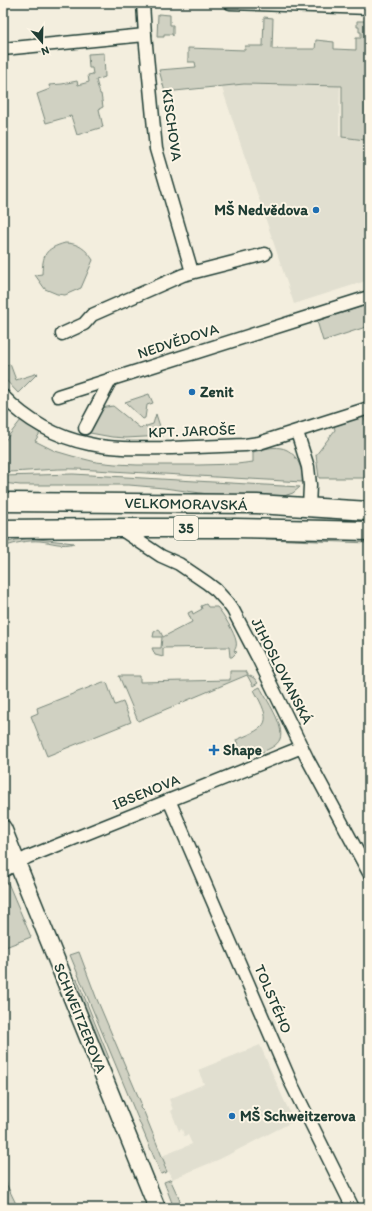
<svg xmlns="http://www.w3.org/2000/svg" width="372" height="1211" viewBox="0 0 372 1211" font-family="Itim,sans-serif">
<rect width="100%" height="100%" fill="#f3eede"/>
<filter id="ink" filterUnits="userSpaceOnUse"><feTurbulence type="fractalNoise" baseFrequency=".025" numOctaves="2"/><feDisplacementMap in="SourceGraphic" scale="8" xChannelSelector="R" yChannelSelector="G"/><feConvolveMatrix kernelMatrix="1 2 1 2 8 2 1 2 1" color-interpolation-filters="sRGB"/></filter>
<g filter="url(#ink)">
<g fill="#e1dfd0">
<path d="M244,84L340,86L339,136L369,140V280L294,304L221,85Z"/>
<path d="M260,1045L283,1098L294,1121L220,1159L172,1179L169,1172H167L162,1156L192,1144L188,1135L184,1136L182,1129L179,1131L171,1111L173,1110L169,1099L204,1084L198,1070Z"/>
</g>
<g fill="#d0d1c2" stroke="#78877b">
<path d="M158,14L170,15V25H173V36L172,34H164V37H157Z"/>
<path d="M264,17L273,18L272,49H315L316,40L334,42V49L356,50V38H361V32H359V27H357V21H369V101L365,140L342,137V86L244,84L165,92L159,70L196,67L195,62H188V48L245,50V46H263Z"/>
<path d="M104,53L105,77L96,80L100,94H101L103,107L99,109L103,127L77,135L71,116L46,123L37,94L50,89L49,85L62,84L77,81L78,85L89,82L88,75L93,74L92,68H89L88,54Z"/>
<path d="M65,243C78,243 86,249 93,260L81,288L65,295L57,294L45,289L35,275L42,274C43,255 44,249 65,243Z"/>
<path d="M369,304V326L323,341L317,321Z"/>
<path d="M10,364L16,380L38,373L18,393L3,377V367Z"/>
<path d="M149,394L153,403L147,405L145,418L143,419L125,402Z"/>
<path d="M113,406L140,428L153,424L156,414L163,436L126,438L112,437L90,433L88,431L101,408Z"/>
<path d="M362,417L368,422H369V478H319L316,455L335,430L334,426Z"/>
<path d="M21,420L40,433L35,441L55,451L72,456L96,462L115,464L137,465H199L237,464L253,462V452C261,450 272,446 281,448C295,450 304,468 302,482L77,469C52,468 28,472 3,472V443Z"/>
<path d="M73,474L300,487L293,493L284,496L208,494L164,488L129,485H20L3,483V476Z"/>
<path d="M270,537L369,539V543L266,539Z"/>
<path d="M30,538L74,543C63,547 51,542 40,541C27,540 15,543 3,547L4,543L16,540Z"/>
<path d="M206,604L208,607H217C223,613 235,634 236,641C237,645 236,648 234,651L237,652L232,657H230L229,647L163,648V657L155,655L152,648H161L162,637H153L154,632L159,629L163,637L192,622L188,613L192,611L193,614L202,609L201,606Z"/>
<path d="M230,671H246L248,675L254,678L258,683L253,686L247,675L138,721L119,676H140V682L230,680Z"/>
<path d="M103,682L107,683L115,705L123,702L131,722L47,756L31,716L38,713L37,708Z"/>
<path d="M260,687C266,699 285,726 280,739C277,746 269,749 262,752L255,749L242,753L236,740C270,726 272,723 254,690Z"/>
<path d="M8,883L31,937L3,948V885Z"/>
<path d="M79,952L96,997L141,1103L140,1108L144,1112L165,1164L164,1165L167,1172L161,1174L70,955Z"/>
<path d="M77,979L109,1058L105,1059L73,981Z"/>
<path d="M3,1177L18,1208H3Z"/>
<path d="M172,1179L171,1181L181,1203V1204L182,1208H174L164,1182Z"/>
</g>
<g fill="none" stroke-linecap="round" stroke-linejoin="round">
<defs>
<g id="street">
<path d="M143,3L145,35L156,149L192,272"/>
<path d="M230,3L369,8"/>
<path d="M3,49L145,35"/>
<path d="M312,315L369,297"/>
<path d="M62,334L84,324L92,315L183,275L265,254"/>
<path d="M3,396C26,420 57,438 90,444C117,450 144,448 172,448C196,447 221,446 245,445L259,443L369,408"/>
<path d="M58,396L308,317"/>
<path d="M85,428L111,379"/>
<path d="M297,432L308,467L310,485L309,507"/>
<path d="M119,528L161,556L179,564L207,583L216,590L227,602L233,610L259,660L307,758L369,873"/>
<path d="M169,800L292,1085L353,1208"/>
<path d="M3,871L28,857L302,747"/>
</g>
<path id="secondary" d="M3,828L157,1208"/>
<g id="primary">
<path d="M3,502L257,504L369,511"/>
<path d="M3,529L118,528H235L369,531"/>
</g>
</defs>
<use href="#street" stroke="#1f3d34" stroke-width="15"/>
<use href="#secondary" stroke="#1f3d34" stroke-width="19"/>
<use href="#primary" stroke="#1f3d34" stroke-width="21"/>
<use href="#street" stroke="#fcf5e5" stroke-width="12"/>
<use href="#secondary" stroke="#fcf5e5" stroke-width="16"/>
<use href="#primary" stroke="#fcf5e5" stroke-width="18"/>
</g>
</g>
<g fill="#1f6fb2" stroke="#fcf5e5" stroke-width="1.5">
<circle cx="316" cy="210" r="4"/>
<circle cx="192" cy="392" r="4"/>
<path d="M212 744h4v4h4v4h-4v4h-4v-4h-4v-4h4z"/>
<circle cx="232" cy="1116" r="4"/>
</g>
<g text-anchor="middle" stroke-width="4" stroke-linejoin="round" paint-order="stroke">
<rect fill="#fcf5e5" stroke="#617469" stroke-width="1" x="174" y="516" width="24" height="24" rx="3"/>
<g font-size="14" font-weight="bold" fill="#1f3d34">
<text x="186" y="533">35</text>
</g>
<g font-size="15" fill="#1f3d34" stroke="#fcf5e5">
<text transform="translate(172 125) rotate(82)" y="5">KISCHOVA</text>
<text transform="translate(178 341) rotate(-18)" y="5">NEDVĚDOVA</text>
<text transform="translate(192 431) rotate(-2)" y="5">KPT. JAROŠE</text>
<text transform="translate(186 504) rotate(1)" y="5">VELKOMORAVSKÁ</text>
<text transform="translate(282 671) rotate(63)" y="5">JIHOSLOVANSKÁ</text>
<text transform="translate(146 792) rotate(-22)" y="5">IBSENOVA</text>
<text transform="translate(273 999) rotate(67)" y="5">TOLSTÉHO</text>
<text transform="translate(80 1018) rotate(68)" y="5">SCHWEITZEROVA</text>
</g>
<g font-size="15" font-weight="bold" fill="#1f3d34" stroke="#fcf5e5" text-anchor="start">
<text x="308" y="215" text-anchor="end">MŠ Nedvědova</text>
<text x="200" y="397">Zenit</text>
<text x="223" y="755">Shape</text>
<text x="240" y="1121">MŠ Schweitzerova</text>
</g>
</g>
<rect width="372" height="1211" fill="none" stroke="#fcf5e5" stroke-width="16"/>
<rect x="8" y="8" width="356" height="1195" fill="none" stroke="#1f3d34" stroke-width="1.5" filter="url(#ink)"/>
<g transform="translate(42 42) rotate(160)" stroke="#fcf5e5" stroke-width="3" paint-order="stroke">
<path d="M0-3L7 15L0 10L-7 15Z" fill="#1f3d34"/>
<text y="-6" font-size="11" font-weight="bold" text-anchor="middle" fill="#1f3d34">N</text>
</g>
</svg>
